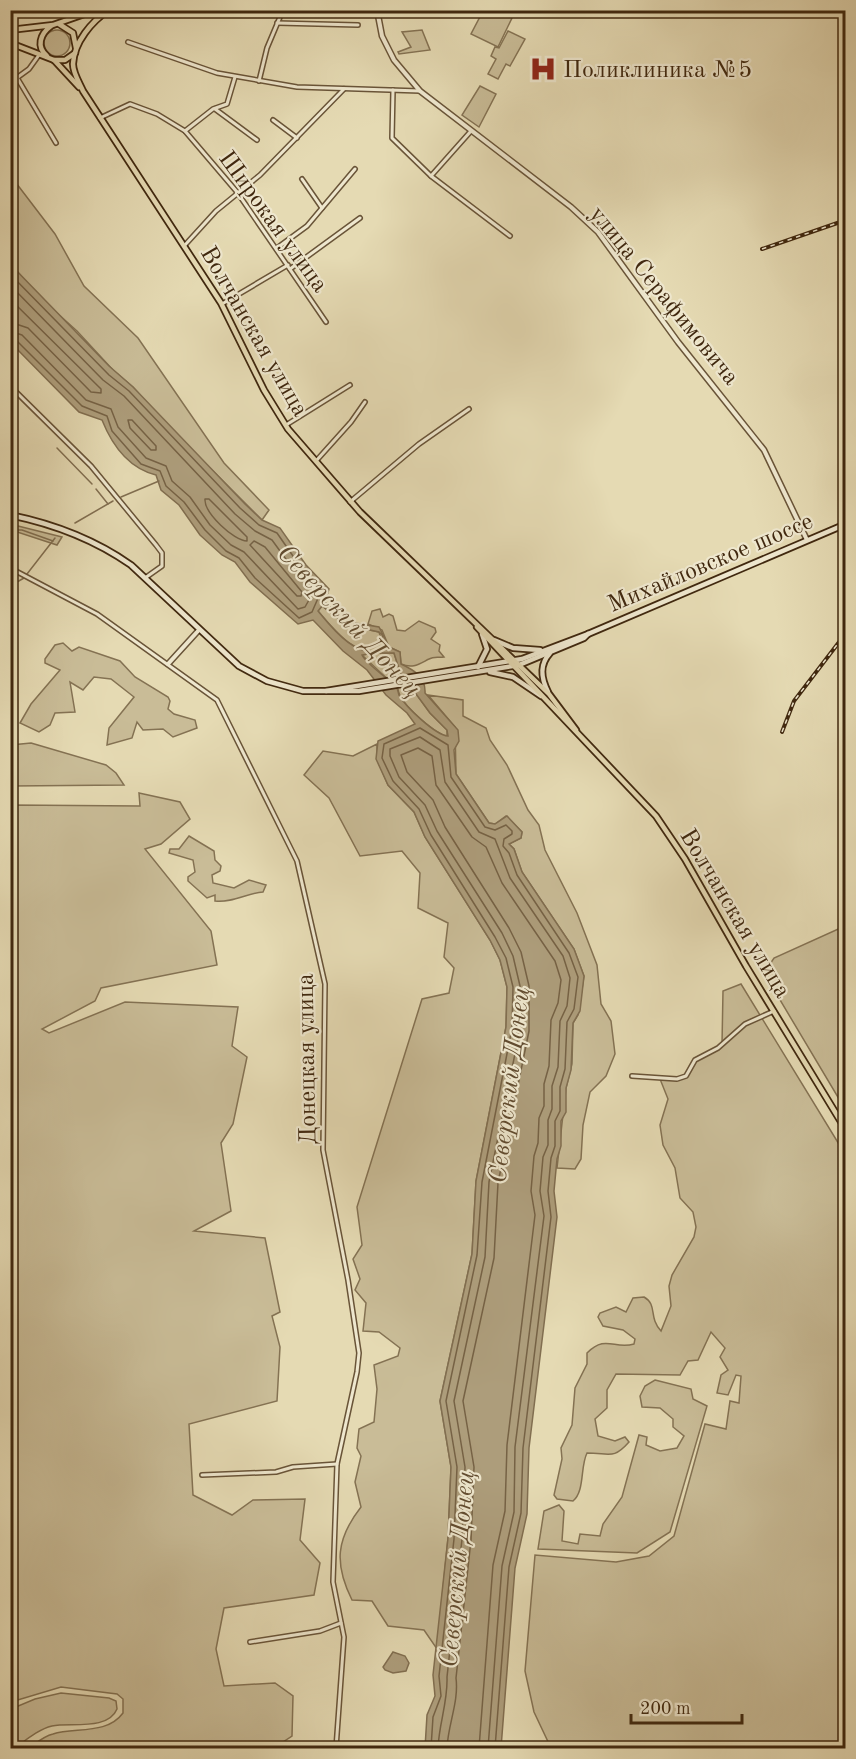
<svg xmlns="http://www.w3.org/2000/svg" width="856" height="1759" viewBox="0 0 856 1759" font-family="'Old Standard TT',serif">
<rect width="100%" height="100%" fill="#e5dab3"/>
<filter id="stains"><feTurbulence type="fractalNoise" baseFrequency=".00333" numOctaves="4"/><feColorMatrix values="0 0 0 0 .2 0 0 0 0 .09 0 0 0 0 .02 0 0 0 .5 -.17"/></filter>
<radialGradient id="worn" r=".72"><stop offset=".6" stop-color="#630" stop-opacity="0"/><stop offset="1" stop-color="#630" stop-opacity=".3"/></radialGradient>
<g fill="#c9bc97" stroke="#847253" stroke-width="1.5">
<path d="M483,11H499L512,18L498,47L471,34Z"/>
<circle cx="57" cy="43" r="13"/>
<path d="M422,30L430,50L399,54L398,52L411,47L402,32Z"/>
<path d="M508,31L525,39L510,66L506,64L498,79L488,74L496,59L491,56L495,47L499,48Z"/>
<path d="M480,86L496,94L479,127L462,115Z"/>
<path d="M10,175L55,234L84,286L138,338L224,463L269,510L262,520L171,429L133,387L113,370L77,331L38,296L11,264Z"/>
<path d="M10,524L62,537L57,545L11,530Z"/>
<path d="M322,606L347,625L379,632L384,648C358,662 333,628 318,611Z"/>
<path d="M380,609L383,617L389,614L393,616L397,630L405,631L419,621L435,628L436,632L431,639L440,645L439,651L444,657C439,658 434,656 429,659C419,664 413,669 401,664L400,652L389,647L382,630L368,624L372,611Z"/>
<path d="M63,643L72,651L79,647L120,661L135,677L168,697L170,701L168,709L174,714L195,720L197,728L173,737L163,729L143,730L137,722L132,738L107,745L109,728L134,697L111,679L94,677L83,690L70,682L75,712L55,713L50,725L39,732L20,723L31,704L60,670L45,663V659L55,645Z"/>
<path d="M374,653H394L400,672L430,713L447,730V737C433,731 400,705 398,689L362,655Z"/>
<path d="M428,695L463,700V716L486,728L490,740L507,765L528,810L539,825L545,850L577,913L597,965L601,1004L611,1021L615,1054L606,1076L590,1092L583,1125L581,1159L575,1169L557,1168L566,1088L572,1064L573,1023L578,1015L584,976L574,949L522,872L514,849L509,844L521,838L522,832L506,816L495,824L489,823L456,774L455,727Z"/>
<path d="M31,743L106,765L116,773L124,785L11,786V745Z"/>
<path d="M377,744V759L388,785L414,812L425,837L490,940L500,960L507,987L506,1027L476,1181L472,1254L440,1401L451,1467L448,1538L437,1649L424,1630L388,1626L372,1601L352,1600C334,1564 336,1539 361,1507L355,1482L361,1456L357,1448L359,1429L374,1422L377,1389L374,1365L398,1356L400,1348L379,1332L363,1331L366,1303L355,1290L360,1279L353,1259L362,1245L357,1207L422,999L449,993L454,968L444,957L448,923L418,908L420,873L402,851L360,856L329,798L304,775L323,751L353,756Z"/>
<path d="M139,793L180,802L190,819L161,844L145,849L211,931L217,965L101,988L95,1001L42,1029L49,1033L125,1002L238,1007L232,1046L247,1057L233,1124L221,1143L231,1211L194,1231L265,1238L280,1312L272,1316L280,1347L277,1401L189,1424L193,1495L232,1515L253,1500L305,1499L300,1540L320,1563L314,1595L224,1608L216,1649L224,1686L275,1683L293,1696L292,1736L280,1744L286,1748H29C36,1743 44,1736 53,1734C75,1727 107,1735 123,1713V1699L117,1694L61,1687L11,1702V805L140,806Z"/>
<path d="M189,836L214,851L215,860L221,866L220,871L212,875L213,883L234,888L249,880L266,885L263,892C247,893 233,903 215,901V895L207,898L188,881V877L195,872L193,860L169,853L170,849H179Z"/>
<path d="M845,926V925V1109L764,973L774,958Z"/>
<path d="M741,984L845,1154V1748H551L534,1712L525,1671L535,1555L616,1562L649,1556L674,1536L705,1424L726,1429L730,1401L739,1403L741,1376L736,1375L728,1395L717,1393L721,1375L728,1370L720,1357L725,1348L711,1332L698,1360L688,1361L680,1375L616,1374L607,1390V1408L595,1419L598,1436L615,1441L625,1437L629,1442C613,1460 610,1453 587,1453C580,1467 585,1491 573,1501L557,1499L554,1495L562,1459L561,1448L572,1425L575,1388L587,1364V1353C606,1334 614,1350 634,1344L635,1339L623,1330L603,1326L598,1317L600,1313L616,1307L626,1312L633,1298L644,1297C658,1305 648,1317 661,1331L671,1306L669,1286L672,1275L694,1237L696,1227L693,1212L680,1198L675,1168L663,1145L660,1125L668,1099L660,1079L686,1076L695,1060L722,1044L723,991Z"/>
<path d="M655,1380L691,1389L693,1399L707,1406L670,1532L637,1553L538,1549L544,1511L559,1505L564,1511L562,1541L578,1544L580,1534L600,1536L603,1524L622,1497L639,1435L647,1437L646,1445L660,1451L677,1448L684,1436L673,1427V1419L660,1408L642,1407L640,1396L645,1386Z"/>
<path d="M61,1693L109,1698L116,1701L117,1709C108,1731 70,1722 52,1726C39,1729 26,1740 15,1748H11V1709L35,1699Z"/>
</g>
<g fill="#ad9d7b" stroke="#816e50" stroke-width="1.5" fill-rule="evenodd">
<path d="M10,264L109,366L133,387L245,504L262,520L280,528L306,565L329,589L325,602L349,622L379,627L389,647L400,652L401,664C414,670 426,677 425,693L458,730L459,741L454,750L456,774L489,823L495,824L507,816L522,832L521,838L509,844L514,849L522,872L574,949L584,976L580,1011L573,1023L571,1070L566,1088V1112L561,1121V1146L557,1159L554,1191L557,1217L529,1448L527,1514L515,1568L501,1748H425L427,1715L435,1696L433,1675L448,1538L451,1467L440,1401L472,1254L476,1181L506,1027L507,987L500,960L490,940L425,837L414,812L388,785L376,759L378,741L415,724L407,713L386,695L367,670L343,651L313,620L298,624L250,582L235,562L222,555L200,535L179,505L161,490L156,475C128,468 112,445 102,420L79,412L11,343ZM322,606L347,625L379,632L382,635L384,648C358,662 332,628 318,611ZM374,653H394L400,672L430,713L447,730L448,736C435,735 406,707 399,695C398,692 398,689 396,687C387,677 367,665 362,655Z"/>
<path d="M393,1652L405,1656L409,1663L406,1671L393,1673L385,1670L383,1667Z"/>
</g>
<g fill="none" stroke-linecap="round" stroke-linejoin="round">
<g stroke="#766245" stroke-width="1.5">
<path d="M10,274L109,375L129,391L240,508L259,525L277,533L302,569L322,589L312,612L299,618L255,578L239,558L226,551L205,530L184,502L166,486L160,471L141,464L112,431L107,416L82,406L17,341L10,339"/>
<path d="M10,285L103,380L124,396L235,514L255,531L272,540L296,573L314,591L305,607L298,609L244,552L231,545L210,525L190,497L172,481L166,466L146,458L118,427L111,409L86,400L22,335L10,331"/>
<path d="M10,299L101,389V393L91,392L28,328L10,322"/>
<path d="M128,420H132L156,446V450H151L130,428Z"/>
<path d="M205,499H209L247,537V541C234,541 204,513 205,499Z"/>
<path d="M254,541L265,547L302,592L301,596H297L250,545Z"/>
<path d="M431,1748L433,1717L441,1696L439,1676L454,1539L457,1467L446,1401L477,1255L482,1182L512,1028L513,987L506,958L495,937L431,835L419,809L393,781L382,758L384,744L420,728L448,745L451,777L485,827L495,830L506,825L512,831V834L504,839L503,846L509,853L517,875L569,953L578,977L574,1009L567,1022L565,1069L560,1087V1111L555,1121V1146L551,1158L548,1191L551,1217L523,1448L521,1513L509,1567L495,1748"/>
<path d="M438,1748C439,1723 448,1702 447,1677L462,1539L465,1467L454,1401L485,1257L489,1182L520,1029V986L513,956L502,933L437,831L425,805L399,777L390,756V749L420,737L440,750L445,782L479,832L495,839L510,878L563,956L570,978L567,1006L560,1021L558,1067L552,1086V1109L548,1120V1145L543,1157L540,1191L544,1216L515,1447L514,1512L502,1566L488,1748"/>
<path d="M447,1748C448,1724 459,1702 456,1678L471,1540L474,1467L463,1401L494,1258L498,1183L529,1031V986L521,952L509,928L445,827L433,800L407,772L401,755L418,748L432,756L436,785L472,837L486,847L502,883L555,961L561,980L558,1003L551,1020L549,1066L544,1084V1106L539,1118L538,1143L534,1156L531,1191L535,1215L507,1445L505,1511L493,1565L479,1748"/>
</g>
<g stroke="#816e50" stroke-width="1.5">
<path d="M57,448L92,484"/>
<path d="M96,489L108,504"/>
<path d="M121,497L159,481"/>
<path d="M75,523L113,501"/>
<path d="M10,530H22L53,541"/>
<path d="M27,574L55,538"/>
<path d="M10,586L24,578"/>
</g>
<defs>
<g id="minor">
<path d="M277,23L358,25"/>
<path d="M128,42L217,73L297,87L420,91"/>
<path d="M10,66L56,143"/>
<path d="M18,77L29,69L39,55"/>
<path d="M259,81L267,48L283,10"/>
<path d="M393,90L392,138L431,176L510,236"/>
<path d="M215,109L257,140"/>
<path d="M100,118L130,104L157,114L185,131L237,192L326,322"/>
<path d="M273,120L297,138"/>
<path d="M185,131L213,109L227,104L235,77"/>
<path d="M431,176L471,131"/>
<path d="M302,179L322,208"/>
<path d="M185,245L216,211L260,175L344,89"/>
<path d="M277,248L307,226L355,169"/>
<path d="M290,269L360,218"/>
<path d="M222,304L288,265"/>
<path d="M10,386L91,466L156,545L162,553V566L145,578"/>
<path d="M286,425L350,385"/>
<path d="M316,461L351,422L365,402"/>
<path d="M350,502L419,444L469,409"/>
<path d="M10,568L97,614L217,700L297,861L325,984L323,1150L348,1280L359,1353L357,1372L337,1464L333,1582L344,1637L336,1748"/>
<path d="M632,1076L677,1079L686,1076L695,1060L718,1048L745,1024L774,1011"/>
<path d="M202,1475L276,1472L293,1467L337,1464"/>
<path d="M250,1642L320,1631L341,1623"/>
</g>
<g id="tertiary">
<path d="M377,10L382,36L394,60L420,91L571,207L598,232L678,342L764,450L807,540"/>
<path d="M168,664L198,631"/>
</g>
<g id="secondary">
<path d="M10,515C54,524 94,539 131,565L239,666L267,681L303,691H359L519,665L584,638L588,634"/>
<path d="M494,640L513,648L540,650"/>
<path d="M478,667L487,649L482,634"/>
<path d="M490,672L513,677L541,696"/>
<path d="M326,691L522,659L588,634L846,524"/>
<path d="M548,692C541,678 539,665 550,653"/>
</g>
<g id="primary">
<path d="M109,10C92,21 74,42 73,64C73,73 79,82 83,91L221,303L264,390L288,429L360,512L549,694L576,730"/>
<path d="M59,24L73,33L76,48"/>
<path d="M10,30L53,25L96,10"/>
<path d="M10,43L54,60L79,87"/>
<path d="M47,56C36,47 40,34 51,26"/>
<path d="M54,60H65L75,53"/>
<path d="M477,627L656,816L685,859L746,966L846,1130"/>
</g>
</defs>
<use href="#minor" stroke="#695438" stroke-width="6"/>
<use href="#tertiary" stroke="#695438" stroke-width="7"/>
<use href="#secondary" stroke="#40280f" stroke-width="8"/>
<use href="#primary" stroke="#40280f" stroke-width="8"/>
<use href="#minor" stroke="#eee7ce" stroke-width="3"/>
<use href="#tertiary" stroke="#eee7ce" stroke-width="4"/>
<use href="#secondary" stroke="#eee7ce" stroke-width="4.5"/>
<use href="#primary" stroke="#e5dab3" stroke-width="4.5"/>
<defs>
<g id="rail">
<path d="M762,249L846,220"/>
<path d="M782,732L794,701L846,633"/>
</g>
</defs>
<use href="#rail" stroke="#40280f" stroke-width="4"/>
<use href="#rail" stroke="#eee7ce" stroke-width="1.5" stroke-dasharray="4.5" stroke-linecap="butt"/>
</g>
<defs>
<symbol id="hospital-bare" viewBox="-9 -9 18 18"><path d="M-5-5h3v3.5h4V-5h3V5h-3V1.5h-4V5h-3Z" fill="#8f2418" stroke="#eee7ce" stroke-width="2.5" paint-order="stroke"/></symbol>
</defs>
<g fill-rule="evenodd">
<use href="#hospital-bare" x="524" y="50" width="38" height="38"/>
</g>
<g text-anchor="middle" stroke-width="4.5" stroke-linejoin="round" paint-order="stroke">
<g font-size="24" fill="#40280f" stroke="#eee7ce" text-anchor="start">
<text x="563" y="77">Поликлиника №5</text>
</g>
<g font-size="24" fill="#40280f" stroke="#eee7ce">
<text transform="translate(274 221) rotate(54)" y="8">Широкая улица</text>
<text transform="translate(665 295) rotate(51)" y="8">улица Серафимовича</text>
<text transform="translate(255 331) rotate(60)" y="8">Волчанская улица</text>
<text transform="translate(710 562) rotate(-23)" y="8">Михайловское шоссе</text>
<text transform="translate(736 913) rotate(59)" y="8">Волчанская улица</text>
<text transform="translate(306 1059) rotate(-91)" y="8">Донецкая улица</text>
</g>
<g font-size="26" font-style="italic" fill="#614b2f" stroke="#eee7ce">
<text transform="translate(350 620) rotate(47)" y="9">Северский Донец</text>
<text transform="translate(508 1085) rotate(-83)" y="9">Северский Донец</text>
<text transform="translate(456 1569) rotate(-85)" y="9">Северский Донец</text>
</g>
</g>
<rect width="856" height="1759" fill="none" stroke="#e5dab3" stroke-width="36"/>
<rect x="12" y="12" width="832" height="1735" fill="none" stroke="#40280f" stroke-width="3"/>
<rect x="18" y="18" width="820" height="1723" fill="none" stroke="#40280f" stroke-width="1.5"/>
<path d="M631 1714v9h111v-9" fill="none" stroke="#40280f" stroke-width="3"/>
<text x="640" y="1714" font-size="18" fill="#40280f" stroke="#eee7ce" stroke-width="4.5" paint-order="stroke">200 m</text>
<rect width="100%" height="100%" filter="url(#stains)"/>
<rect width="100%" height="100%" fill="url(#worn)"/>
</svg>
